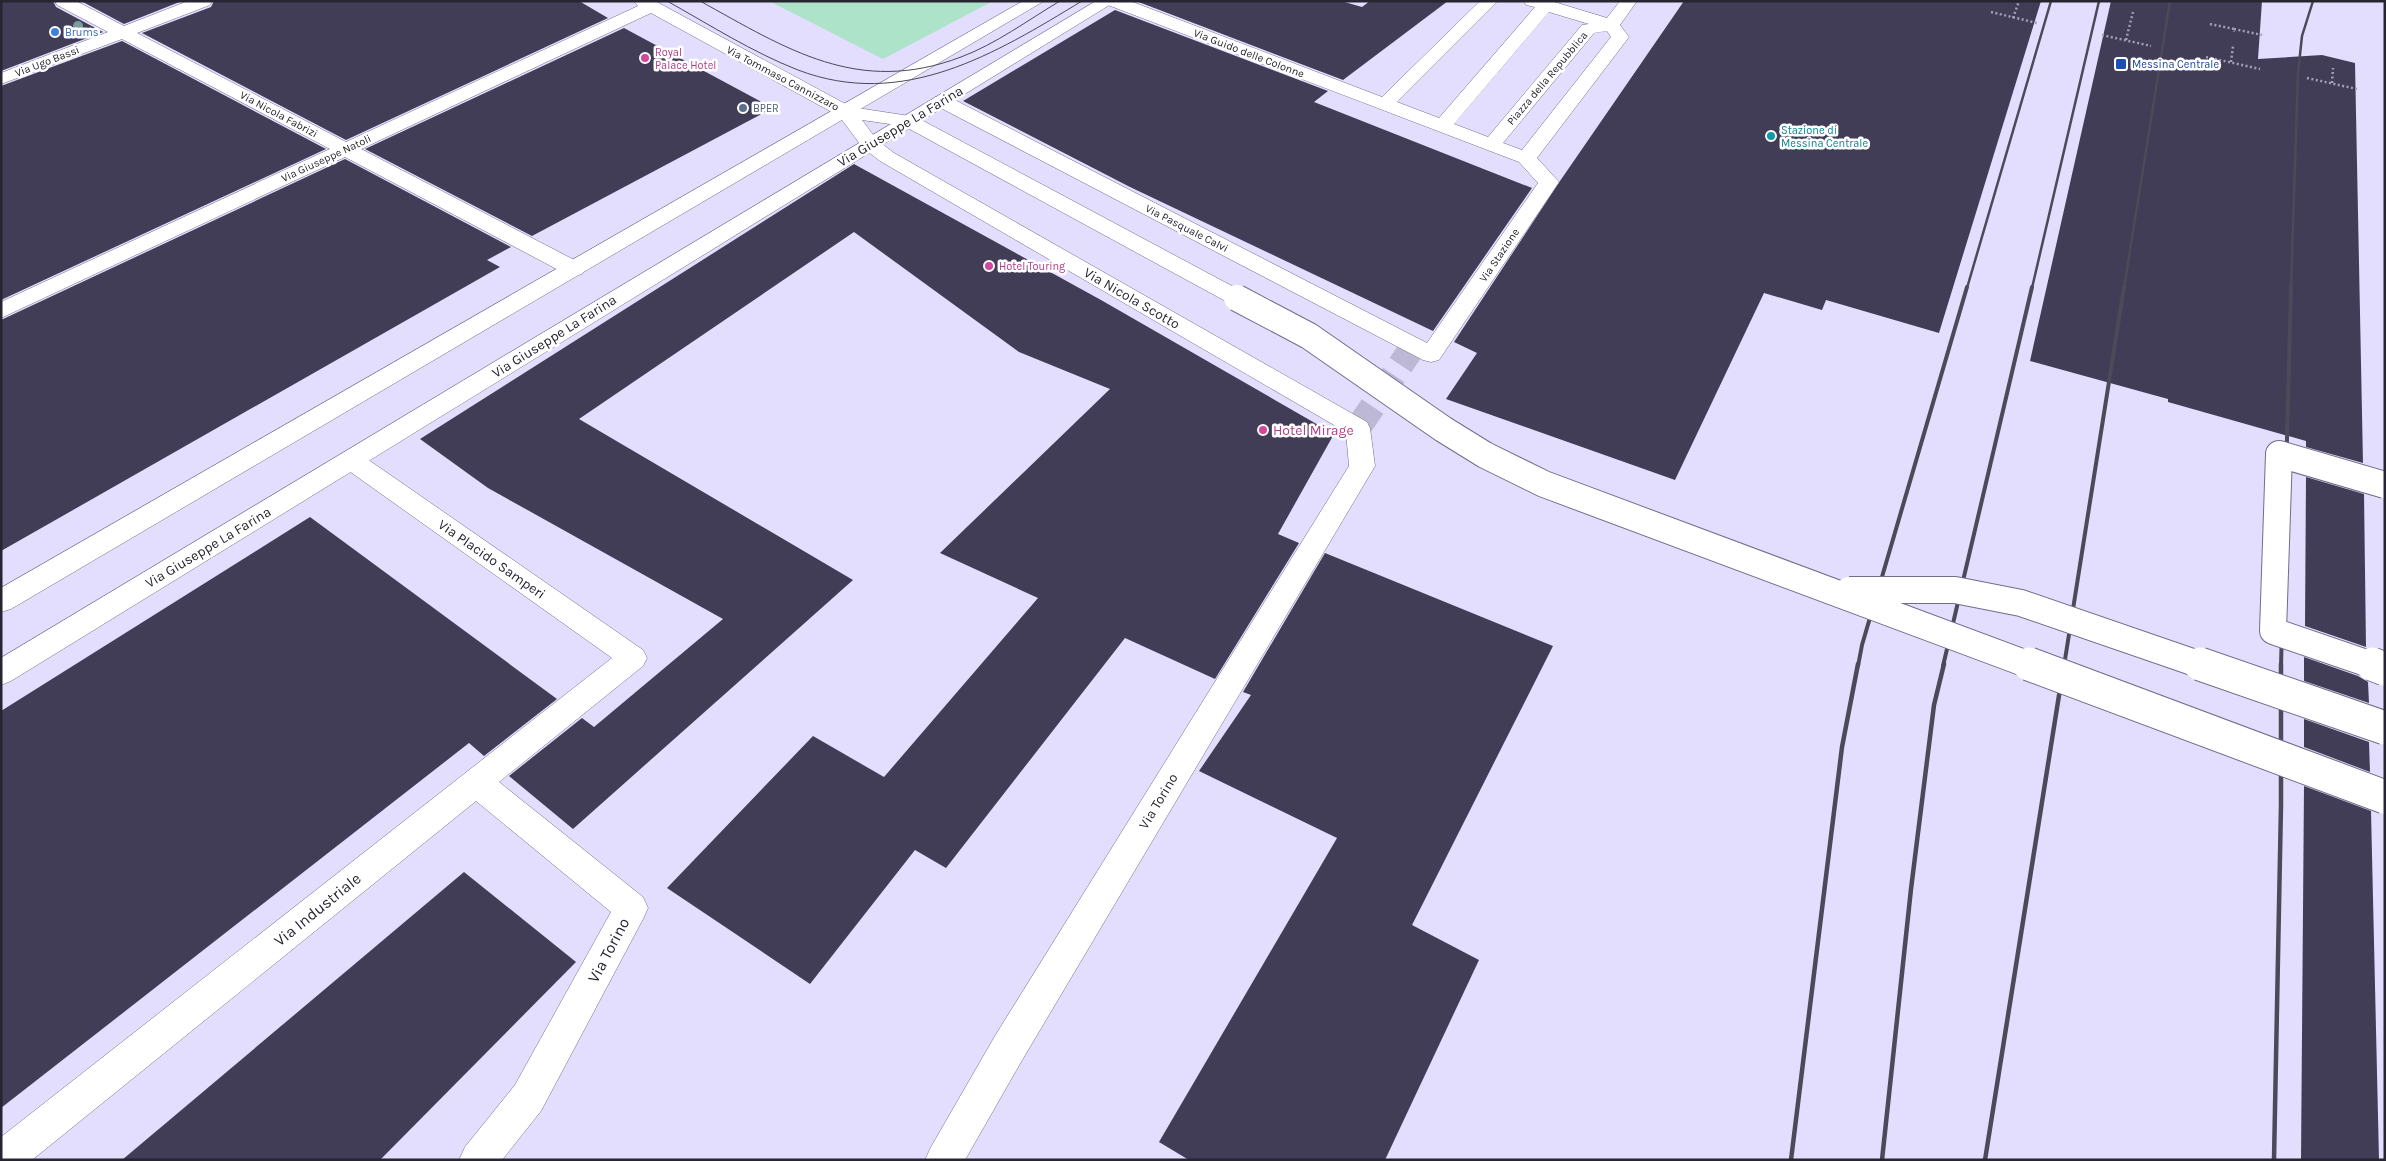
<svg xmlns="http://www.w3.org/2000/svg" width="2386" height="1161" viewBox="0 0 2386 1161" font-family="Karla,sans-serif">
<rect width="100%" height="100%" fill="#e3ddfe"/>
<path fill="#ace3c9" d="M769,1H993L883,59Z"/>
<g fill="#423d57">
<path d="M1,1H53L56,7L103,32L1,71Z"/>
<path d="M81,1H182L124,24Z"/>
<path d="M214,1H579L608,18L346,140L142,33L211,7Z"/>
<path d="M1136,1H1341L1362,7L1370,1H1448L1343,80Z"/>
<path d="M1684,1H2041L1939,333L1826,300L1822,310L1764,293L1675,480L1446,399L1477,353L1454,342L1560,181Z"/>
<path d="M2111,1H2262L2258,59L2322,55L2355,63L2363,463L2306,447V441L2168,402V399L2030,361Z"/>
<path d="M1115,10L1328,91L1314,102L1532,188L1433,331L1130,187L963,101Z"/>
<path d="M624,28L773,108L532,236L365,149Z"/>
<path d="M122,41L326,149L1,300V86Z"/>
<path d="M345,159L511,247L487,260L500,267L1,551V320Z"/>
<path d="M854,164L1101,300L1334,434L1278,534L1299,543L1215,679L1125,638L946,868L915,850L810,984L667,888L813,736L884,777L1038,598L940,553L1110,389L1019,352L854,232L579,419L853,580L573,829L509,776L582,718L594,727L723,619L488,488L420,439Z"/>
<path d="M2306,477L2364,494L2366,647L2305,626Z"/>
<path d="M310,517L557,699L484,756L469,743L1,1108V711Z"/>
<path d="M1325,553L1553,646L1412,925L1479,960L1385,1160H1189L1159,1142L1337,838L1199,771L1251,695L1243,692Z"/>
<path d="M2304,657L2358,676L2368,682L2369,703L2304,681Z"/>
<path d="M2304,719L2369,742L2370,772L2304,747Z"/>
<path d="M2304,786L2371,811L2379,1160H2301Z"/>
<path d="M464,872L576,962L380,1160H122Z"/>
</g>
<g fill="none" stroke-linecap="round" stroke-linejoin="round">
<path stroke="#bdb8d5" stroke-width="26" stroke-dasharray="26 12" stroke-linecap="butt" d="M1358,428L1414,345"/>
<defs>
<g id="minor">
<path d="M55,1H76L124,26L188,1H212L210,5L137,33L346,142L638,6L634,1H655L851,107L916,117L1245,293L1248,298L1245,303L1237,305L1229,303L904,126L862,120L877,140L894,153L1367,422L1370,428L1375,466L1021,1062L965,1160H925L931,1147L995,1036L1349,466L1346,432L880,161L863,148L839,116L651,13L361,149L582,264L585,269L582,274L574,276L566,274L345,157L1,318V302L330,149L122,39L1,84V73L108,32L57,5Z"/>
<path d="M1106,1H1130L1382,97L1480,1H1498L1397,102L1439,118L1535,7L1526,5L1524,1H1551L1607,18L1620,1H1637L1620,25L1629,37L1537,158L1559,182L1439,360L1431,362L1423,360L935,105L933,101L935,97H949L1427,343L1538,183L1519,162L1108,5ZM1549,12L1589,24L1582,25L1488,137L1454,124ZM1607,31L1611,37L1522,150L1503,143L1594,33Z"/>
<path d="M351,451L360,454L643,650L647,658L643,666L499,782L643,897L648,908L643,919L541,1111L502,1160H459L465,1147L515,1085L611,912L476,801L32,1160H1V1137L612,658L342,466L338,460L342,454Z"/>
</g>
<g id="major">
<path d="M1023,1H1044L11,609L1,612V588Z"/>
<path d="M1096,1H1116L11,681L1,685V658Z"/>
</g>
</defs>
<use href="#minor" stroke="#726d8a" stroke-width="1"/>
<use href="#major" stroke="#726d8a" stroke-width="1"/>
<g stroke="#a49fb9" stroke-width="2.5" stroke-dasharray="2 2.5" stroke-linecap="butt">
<path d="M1991,12L2037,23"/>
<path d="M2013,18L2019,1"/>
<path d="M2210,24L2234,29V32"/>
<path d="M2234,29L2262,35"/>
<path d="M2102,35L2151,46"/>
<path d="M2126,40L2133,12"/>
<path d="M2206,57L2260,69"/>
<path d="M2231,62L2233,46"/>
<path d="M2307,78L2357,89"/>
<path d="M2332,83L2333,68"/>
</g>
<use href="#minor" fill="#fff" fill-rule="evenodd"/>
<use href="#major" fill="#fff" fill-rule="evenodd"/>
<g stroke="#4c4959" stroke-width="1">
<path d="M667,1C710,25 752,52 798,70C903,110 995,54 1082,1"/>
<path d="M700,1C787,49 858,96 961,57C996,44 1028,20 1060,1"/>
</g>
<g stroke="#4c4959" stroke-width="2.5">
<path d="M1967,288L2051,1"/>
<path d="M2032,288L2099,1"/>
<path d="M2124,288L2170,1"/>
<path d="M2291,288L2298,73L2302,36L2313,1"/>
</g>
<g stroke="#4c4959" stroke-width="4">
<path d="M1858,666L1862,645L1967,287"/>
<path d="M1943,666L2032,287"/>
<path d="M2064,666L2124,287"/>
<path d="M2281,666L2291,287"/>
</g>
<g stroke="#4c4959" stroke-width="4.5">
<path d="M1791,1160L1842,747L1858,664"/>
<path d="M1882,1160L1911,889L1934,705L1944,664"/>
<path d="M1985,1160L2064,664"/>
<path d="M2274,1160L2281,805V664"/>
</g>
<defs>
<g id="minor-bridge-far1">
<path d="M1237,298L1309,336L1443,429L1485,455L1544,484L2032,666"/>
<path d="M1849,590H1955L2021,603L2204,666"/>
<path d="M2375,666L2273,631L2279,454L2385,485"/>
</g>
<g id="minor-bridge">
<path d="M2029,664L2385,797"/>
<path d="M2200,664L2385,728"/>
<path d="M2372,664L2385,669"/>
</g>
</defs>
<use href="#minor-bridge-far1" stroke="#726d8a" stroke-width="28" stroke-linecap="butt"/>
<use href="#minor-bridge" stroke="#726d8a" stroke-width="35" stroke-linecap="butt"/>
<use href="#minor-bridge-far1" stroke="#fff" stroke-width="26"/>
<use href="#minor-bridge" stroke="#fff" stroke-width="33"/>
</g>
<circle fill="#7a9c9c" cx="78" cy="26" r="5"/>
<circle fill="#3f7fe0" stroke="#fff" stroke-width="2" cx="55" cy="32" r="5"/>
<g fill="#d1479c" stroke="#fff" stroke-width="2">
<circle cx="645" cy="58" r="5"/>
<circle cx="989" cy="266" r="5"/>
<circle cx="1263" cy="430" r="5"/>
</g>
<rect fill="#1a4fb4" stroke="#fff" stroke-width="2" x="2115" y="58" width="12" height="12" rx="2.5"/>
<circle fill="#5c6f8a" stroke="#fff" stroke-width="2" cx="743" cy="108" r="5"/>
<circle fill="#0f9aa8" stroke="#fff" stroke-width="2" cx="1771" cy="136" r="5"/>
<g text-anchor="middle" stroke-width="5" stroke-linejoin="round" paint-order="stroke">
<g font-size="11" fill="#366cbe" stroke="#fff" text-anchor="start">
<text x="65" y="36">Brums</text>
</g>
<g font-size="11" fill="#b23c85" stroke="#fff" text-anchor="start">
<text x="655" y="56">Royal<tspan x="655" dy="13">Palace Hotel</tspan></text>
<text x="999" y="270">Hotel Touring</text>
</g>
<g font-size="11" fill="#272531" stroke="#fff">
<text transform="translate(1249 53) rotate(21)" y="4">Via Guido delle Colonne</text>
<text transform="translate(47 61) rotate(-21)" y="4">Via Ugo Bassi</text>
<text transform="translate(783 78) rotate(28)" y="4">Via Tommaso Cannizzaro</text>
<text transform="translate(1547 78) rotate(-50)" y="4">Piazza della Repubblica</text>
<text transform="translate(279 114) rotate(28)" y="4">Via Nicola Fabrizi</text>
<text transform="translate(326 158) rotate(-25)" y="4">Via Giuseppe Natoli</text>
<text transform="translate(1187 228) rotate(27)" y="4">Via Pasquale Calvi</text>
<text transform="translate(1499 255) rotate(-56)" y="4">Via Stazione</text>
</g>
<g font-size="11" fill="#164399" stroke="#fff" text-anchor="start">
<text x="2132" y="68">Messina Centrale</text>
</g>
<g font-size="11" fill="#4e5e75" stroke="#fff" text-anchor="start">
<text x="753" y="112">BPER</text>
</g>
<g font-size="11" fill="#0d838f" stroke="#fff" text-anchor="start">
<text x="1781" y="134">Stazione di<tspan x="1781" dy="13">Messina Centrale</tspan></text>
</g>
<g font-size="14" fill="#272531" stroke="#fff">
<text transform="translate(900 126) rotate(-31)" y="5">Via Giuseppe La Farina</text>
<text transform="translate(1132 298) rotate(30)" y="5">Via Nicola Scotto</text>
<text transform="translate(554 336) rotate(-32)" y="5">Via Giuseppe La Farina</text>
<text transform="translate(208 547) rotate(-31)" y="5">Via Giuseppe La Farina</text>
<text transform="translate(492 559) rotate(35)" y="5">Via Placido Samperi</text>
<text transform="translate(1158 801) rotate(-59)" y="5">Via Torino</text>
</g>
<g font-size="14" fill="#b23c85" stroke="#fff" text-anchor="start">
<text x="1273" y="435">Hotel Mirage</text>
</g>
<g font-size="16" fill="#272531" stroke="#fff">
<text transform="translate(317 909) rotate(-39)" y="6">Via Industriale</text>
<text transform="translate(608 950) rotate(-62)" y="6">Via Torino</text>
</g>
</g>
<rect width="2386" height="1161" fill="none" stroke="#272531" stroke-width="5"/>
</svg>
